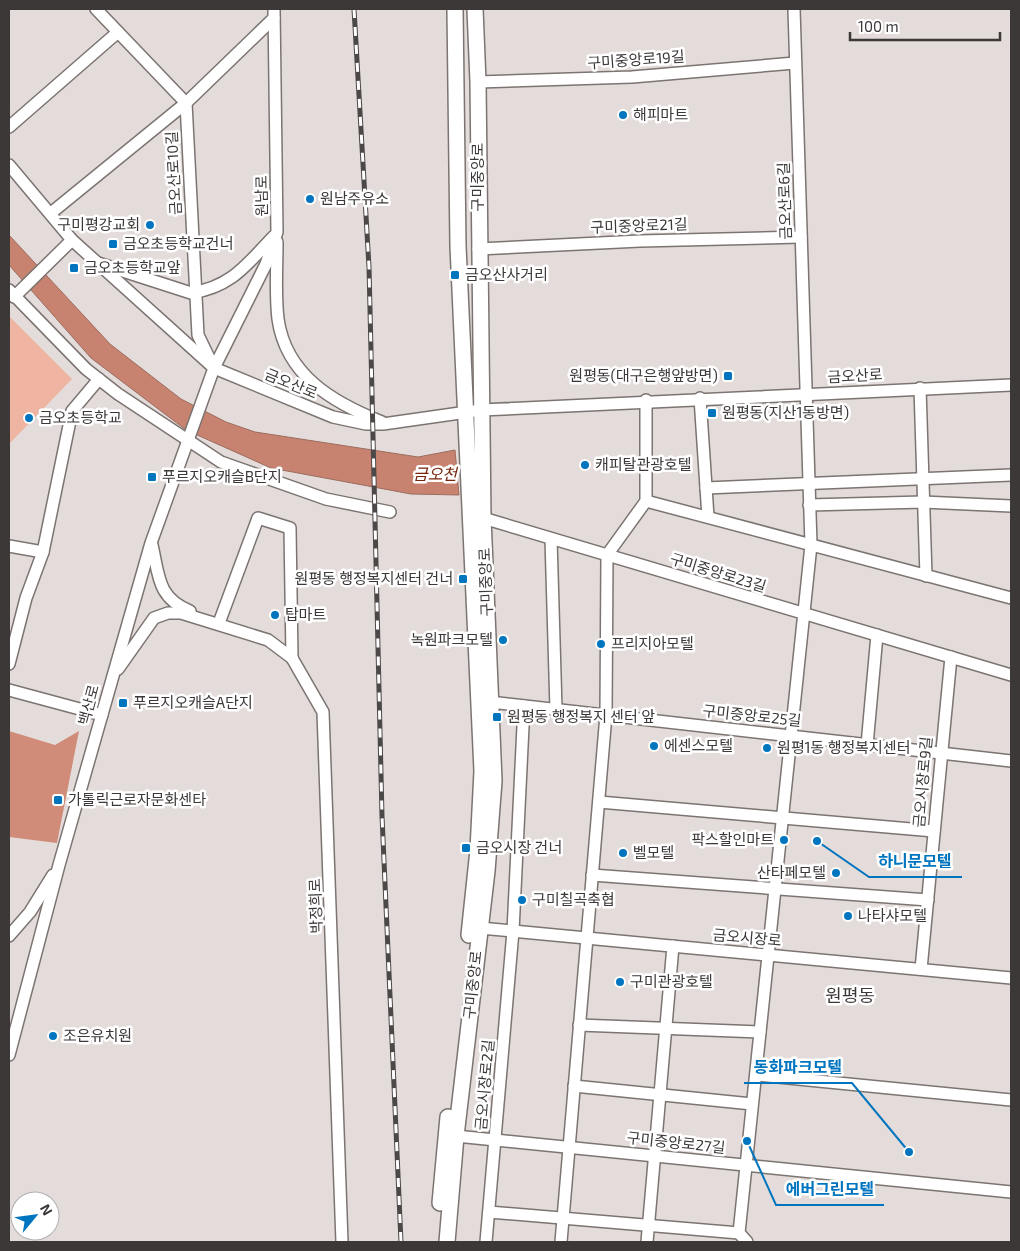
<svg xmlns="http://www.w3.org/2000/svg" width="1020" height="1251" viewBox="0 0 1020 1251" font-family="'Exo 2','Noto Sans KR',sans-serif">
<rect width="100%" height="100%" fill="#e4dcda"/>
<path fill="#efb4a2" d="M9,316L72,379L9,444Z"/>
<path fill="#d08c78" d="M9,731L55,745L79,731L57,843L9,837Z"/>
<path fill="#c78370" stroke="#9d6c5f" d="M9,235L110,344L181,399L226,422L255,432L418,457L455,450L459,495L411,494L271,468L186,430L91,358L9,265Z"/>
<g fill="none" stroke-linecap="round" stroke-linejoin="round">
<defs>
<g id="minor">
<path d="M96,9L186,103L198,335L211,362"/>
<path d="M478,82L632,77L795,63"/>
<path d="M9,127L118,32"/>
<path d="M9,165L72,240L214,368L333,417L366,424H383L481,410L1011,385"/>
<path d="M51,213L186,103L274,18"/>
<path d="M277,242C277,267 275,294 278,319C286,376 334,403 382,422"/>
<path d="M478,249L640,241L801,237"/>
<path d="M98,263L191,293C232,287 247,264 274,236"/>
<path d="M9,290L86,369L118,394L221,462L326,499L390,512"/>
<path d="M14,297L72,240"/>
<path d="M920,388L926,576"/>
<path d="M700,398L708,517"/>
<path d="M706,488L1011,475"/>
<path d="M646,501L1011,598"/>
<path d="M809,505L923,502L1011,506"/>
<path d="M483,518L1011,675"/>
<path d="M551,539L556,709"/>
<path d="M152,545C159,575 157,598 190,611"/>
<path d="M9,546L43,552"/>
<path d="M219,623L258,518L290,528L292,658"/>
<path d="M9,664L26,598L43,552L72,411L99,379"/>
<path d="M118,669L154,618L168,613H181L268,640L292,658L323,712L342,1242"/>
<path d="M9,690L102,715"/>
<path d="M490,702L1011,761"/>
<path d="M867,745L877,635"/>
<path d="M599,802L934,831"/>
<path d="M592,875L928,900"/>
<path d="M480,928L1011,978"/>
<path d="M9,936L30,912L53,875"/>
<path d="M921,969L951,657"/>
<path d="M579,1025L760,1032"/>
<path d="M9,1055L59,865L151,543L214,368L266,264L277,232L274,9"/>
<path d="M756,1075L1011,1100"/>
<path d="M574,1086L752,1104"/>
<path d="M456,1136L1011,1192"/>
<path d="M489,1212L739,1233"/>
<path d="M486,1242L513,931L524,706"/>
<path d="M561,1242L606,715L607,555L646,501V400"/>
<path d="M647,1242L673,946"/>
<path d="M747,1242L739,1233L811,545L794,9"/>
</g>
<g id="major">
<path d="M455,9L458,246L482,771L478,850L469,935"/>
<path d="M440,1203L448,1117"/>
<path d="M447,1242L456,1136L487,871L494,781L483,518L478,82L475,9"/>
</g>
</defs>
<use href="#minor" stroke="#7b7471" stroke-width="14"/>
<use href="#major" stroke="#7b7471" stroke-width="18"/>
<use href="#minor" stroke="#fff" stroke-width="11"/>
<use href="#major" stroke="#fff" stroke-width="15"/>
<defs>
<path id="rail" d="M354,9L369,267L382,816L401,1242"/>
</defs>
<use href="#rail" stroke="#4c4847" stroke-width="5"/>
<use href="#rail" stroke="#fff" stroke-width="3" stroke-dasharray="9" stroke-linecap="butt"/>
</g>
<g fill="#0075bf" stroke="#fff" stroke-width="2">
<circle cx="623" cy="115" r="5"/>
<circle cx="310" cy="199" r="5"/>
<circle cx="150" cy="225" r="5"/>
<rect x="108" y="239" width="10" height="10" rx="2.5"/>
<rect x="69" y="263" width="10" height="10" rx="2.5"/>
<rect x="450" y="270" width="10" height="10" rx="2.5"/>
<rect x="723" y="371" width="10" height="10" rx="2.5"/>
<rect x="707" y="408" width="10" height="10" rx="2.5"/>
<circle cx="29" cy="418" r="5"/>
<circle cx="585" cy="465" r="5"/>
<rect x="147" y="472" width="10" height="10" rx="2.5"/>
<rect x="458" y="574" width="10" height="10" rx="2.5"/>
<circle cx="275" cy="615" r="5"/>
<circle cx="503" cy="640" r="5"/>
<circle cx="601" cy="644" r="5"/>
<rect x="118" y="698" width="10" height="10" rx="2.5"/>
<rect x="492" y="712" width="10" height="10" rx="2.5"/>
<circle cx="654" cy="746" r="5"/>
<circle cx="767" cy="748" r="5"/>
<rect x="53" y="795" width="10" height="10" rx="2.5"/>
<circle cx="784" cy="840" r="5"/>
<rect x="461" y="843" width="10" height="10" rx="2.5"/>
<circle cx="623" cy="853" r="5"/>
<circle cx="836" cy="873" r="5"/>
<circle cx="522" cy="900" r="5"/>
<circle cx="848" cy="916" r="5"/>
<circle cx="620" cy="982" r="5"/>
<circle cx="53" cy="1036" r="5"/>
</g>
<g text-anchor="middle" stroke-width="5" stroke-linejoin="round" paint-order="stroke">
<g font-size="15" fill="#3b3837" stroke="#fff">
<text transform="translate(636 60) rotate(-4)" y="5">구미중앙로19길</text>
<text transform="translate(174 173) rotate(-93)" y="5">금오산로10길</text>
<text transform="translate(478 177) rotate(-90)" y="5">구미중앙로</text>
<text transform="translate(262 196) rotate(-91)" y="5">원남로</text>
<text transform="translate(785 201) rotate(-92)" y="5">금오산로6길</text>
<text transform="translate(639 226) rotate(-2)" y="5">구미중앙로21길</text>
<text transform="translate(855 376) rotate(-3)" y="5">금오산로</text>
<text transform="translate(291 384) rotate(22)" y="5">금오산로</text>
<text transform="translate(718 573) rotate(17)" y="5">구미중앙로23길</text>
<text transform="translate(486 582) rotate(-92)" y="5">구미중앙로</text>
<text transform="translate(89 705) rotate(-75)" y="5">백산로</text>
<text transform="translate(752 716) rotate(6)" y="5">구미중앙로25길</text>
<text transform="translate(923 782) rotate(-85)" y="5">금오시장로9길</text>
<text transform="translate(316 906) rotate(-92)" y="5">박정희로</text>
<text transform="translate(747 938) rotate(5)" y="5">금오시장로</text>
<text transform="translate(473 985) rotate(-84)" y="5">구미중앙로</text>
<text transform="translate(485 1085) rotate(-85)" y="5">금오시장로2길</text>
<text transform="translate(676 1143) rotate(6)" y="5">구미중앙로27길</text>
</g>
<g font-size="15" fill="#3b3837" stroke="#fff" text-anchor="start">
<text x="633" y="120">해피마트</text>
<text x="320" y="204">원남주유소</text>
<text x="140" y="230" text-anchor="end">구미평강교회</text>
<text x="123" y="249">금오초등학교건너</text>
<text x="84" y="273">금오초등학교앞</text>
<text x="465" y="280">금오산사거리</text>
<text x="718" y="381" text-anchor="end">원평동(대구은행앞방면)</text>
<text x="722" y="418">원평동(지산1동방면)</text>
<text x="39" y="423">금오초등학교</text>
<text x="595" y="470">캐피탈관광호텔</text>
<text x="162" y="482">푸르지오캐슬B단지</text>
<text x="453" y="584" text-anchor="end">원평동 행정복지센터 건너</text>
<text x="285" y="620">탑마트</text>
<text x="493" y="645" text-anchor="end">녹원파크모텔</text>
<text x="611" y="649">프리지아모텔</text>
<text x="133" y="708">푸르지오캐슬A단지</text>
<text x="507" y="722">원평동 행정복지 센터 앞</text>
<text x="664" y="751">에센스모텔</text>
<text x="777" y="753">원평1동 행정복지센터</text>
<text x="68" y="805">가톨릭근로자문화센타</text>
<text x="774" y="845" text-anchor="end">팍스할인마트</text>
<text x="476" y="853">금오시장 건너</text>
<text x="633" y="858">벨모텔</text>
<text x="826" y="878" text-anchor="end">산타페모텔</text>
<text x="532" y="905">구미칠곡축협</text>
<text x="858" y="921">나타샤모텔</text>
<text x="630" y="987">구미관광호텔</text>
<text x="63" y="1041">조은유치원</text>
</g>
<g font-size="16" font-style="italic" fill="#76250a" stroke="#fff">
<text x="435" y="480">금오천</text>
</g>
<g font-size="18" fill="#3b3837" stroke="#fff">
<text x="850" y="1002">원평동</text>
</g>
</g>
<path fill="none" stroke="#0075bf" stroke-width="2" d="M817 841L869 877H962M909 1152L852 1083H744M747 1141L776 1205H884"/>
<g fill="#0075bf" stroke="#fff" stroke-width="2">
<circle cx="817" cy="841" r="5"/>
<circle cx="909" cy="1152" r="5"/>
<circle cx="747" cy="1141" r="5"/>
</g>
<g font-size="16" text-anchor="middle" font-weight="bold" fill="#0075bf" stroke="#fff" stroke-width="5" stroke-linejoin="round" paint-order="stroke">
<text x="915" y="867">하니문모텔</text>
<text x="798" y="1073">동화파크모텔</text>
<text x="830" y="1195">에버그린모텔</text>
</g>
<rect width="1020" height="1251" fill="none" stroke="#3b3837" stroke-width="20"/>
<g transform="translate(35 1216) rotate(61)"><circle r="24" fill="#ffffff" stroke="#b1afaf"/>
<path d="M0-4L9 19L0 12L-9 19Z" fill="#0075bf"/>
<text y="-8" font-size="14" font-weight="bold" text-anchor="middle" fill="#3b3837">N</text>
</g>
<path d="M850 32v8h150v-8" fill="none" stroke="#3b3837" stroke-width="2.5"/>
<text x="858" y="32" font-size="15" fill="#3b3837" stroke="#ffffff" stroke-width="4" paint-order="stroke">100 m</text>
</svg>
